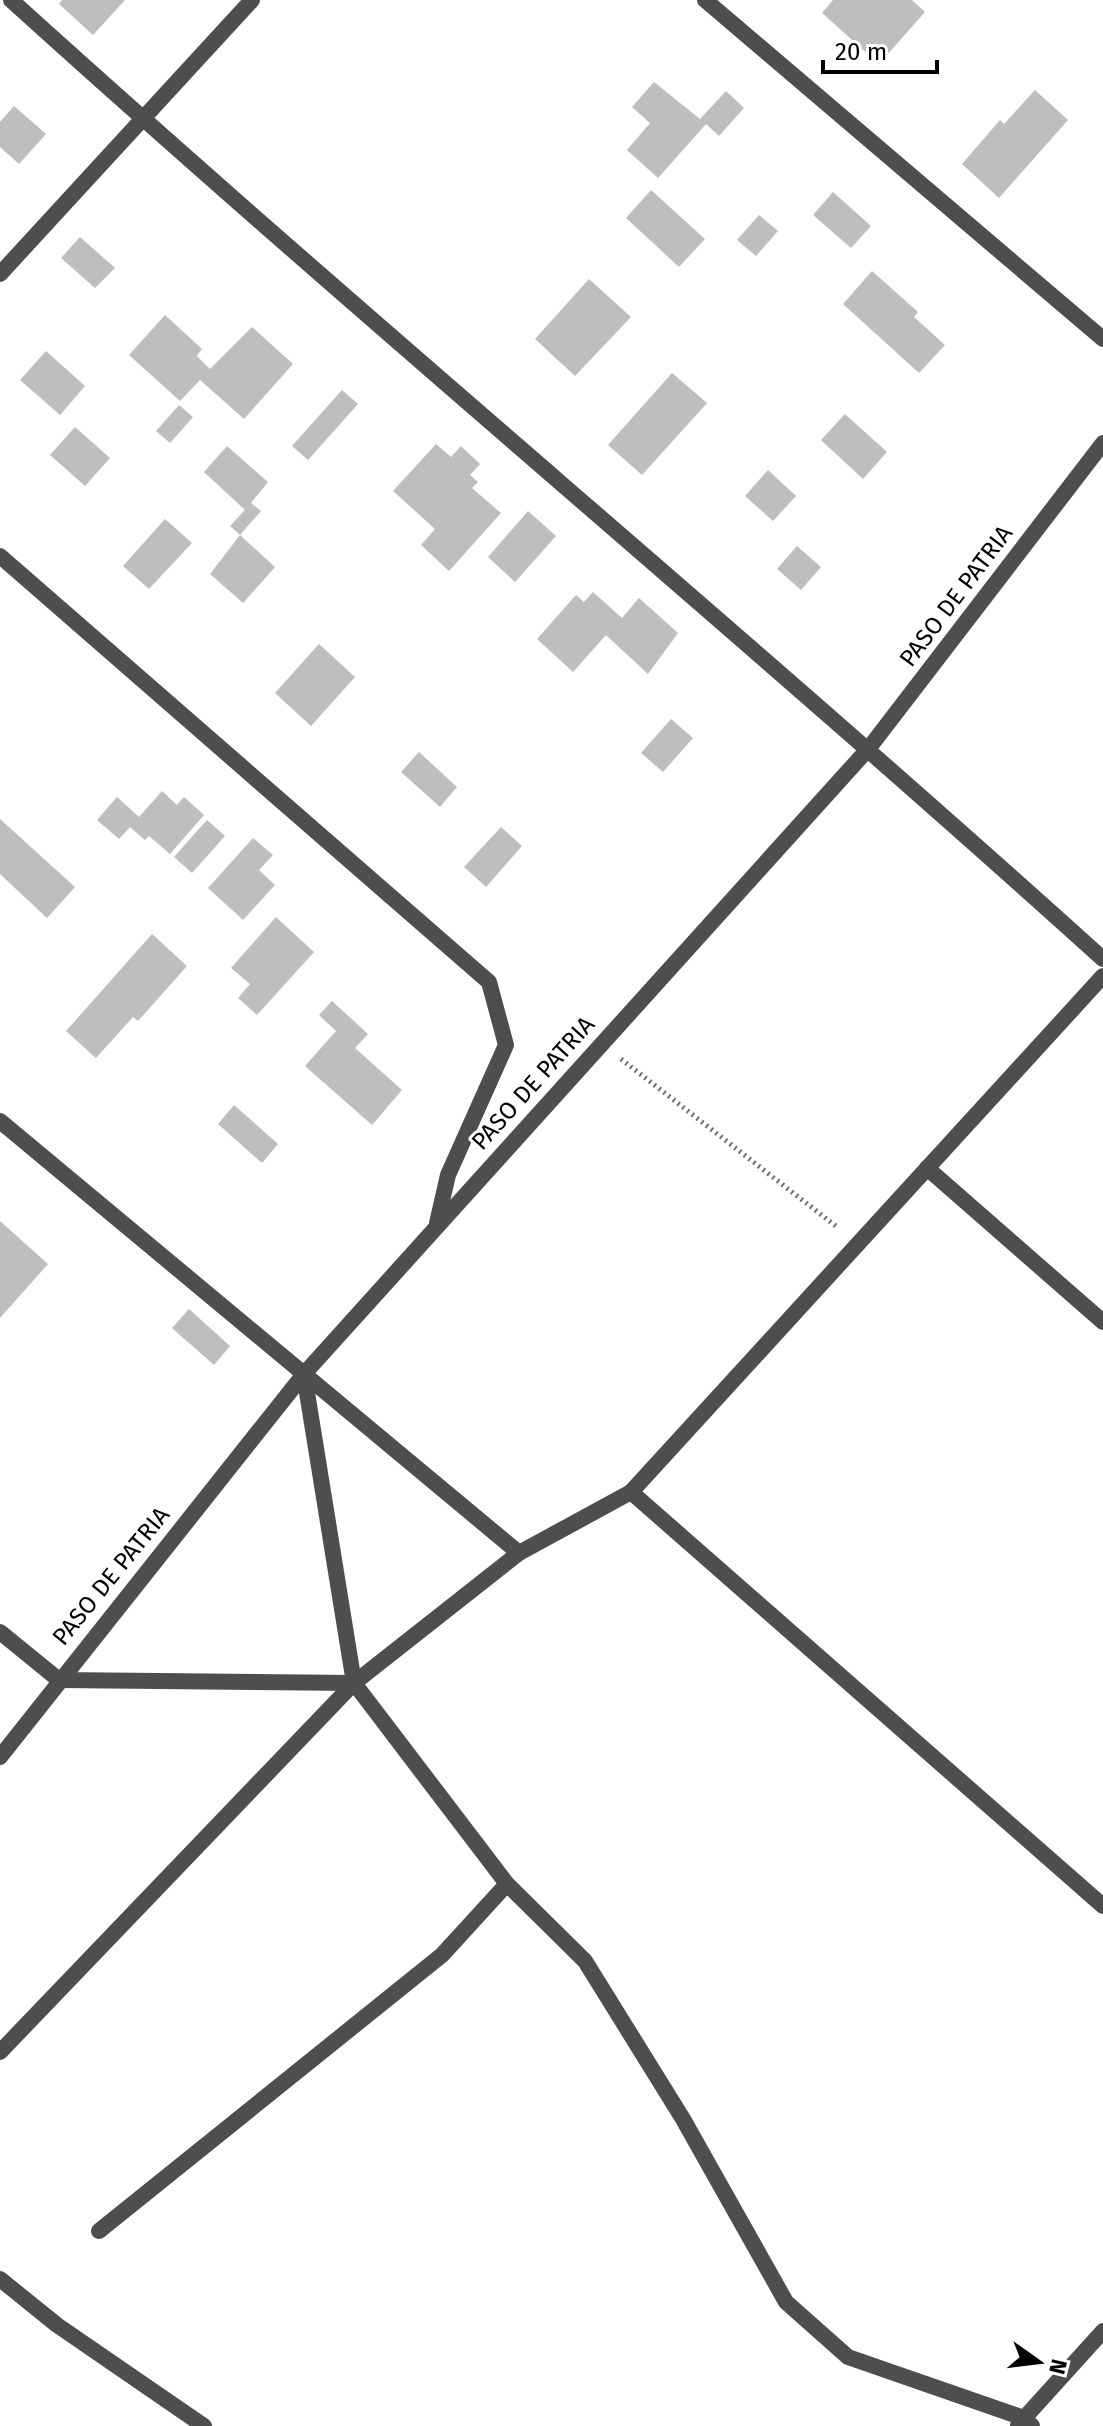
<svg xmlns="http://www.w3.org/2000/svg" width="1103" height="2426" viewBox="0 0 1103 2426" font-family="'Fira Sans',sans-serif">
<rect width="100%" height="100%" fill="#fff"/>
<g fill="#bebebe">
<path d="M62,0H125L93,35L59,4Z"/>
<path d="M833,0H912L925,12L879,64L822,13Z"/>
<path d="M654,82L700,119L726,91L744,108L719,136L706,124L658,178L627,150L650,123L632,107Z"/>
<path d="M1035,90L1068,120L999,198L962,164L1000,120L1004,124Z"/>
<path d="M14,106L46,134L19,164L0,147V122Z"/>
<path d="M651,190L705,239L679,267L626,218Z"/>
<path d="M833,192L871,226L851,248L813,215Z"/>
<path d="M759,215L778,231L756,256L737,240Z"/>
<path d="M80,237L115,268L95,288L61,258Z"/>
<path d="M872,271L918,312L914,317L945,345L919,373L843,304Z"/>
<path d="M589,279L631,317L575,376L535,339Z"/>
<path d="M165,315L202,349L192,362L197,356L210,369L252,327L293,364L244,419L200,380L180,401L129,355Z"/>
<path d="M46,351L85,386L60,415L20,380Z"/>
<path d="M672,373L707,403L642,475L608,445Z"/>
<path d="M342,390L358,404L308,460L292,446Z"/>
<path d="M179,405L193,417L170,443L156,431Z"/>
<path d="M845,414L887,452L863,479L821,440Z"/>
<path d="M75,427L110,458L85,486L50,455Z"/>
<path d="M436,444L451,457L461,446L480,464L470,475L478,482L472,488L501,513L449,571L421,545L435,529L393,491Z"/>
<path d="M227,446L268,482L251,503L261,511L240,535L230,526L245,510L204,472Z"/>
<path d="M768,470L796,496L773,521L745,496Z"/>
<path d="M528,511L556,536L515,582L488,557Z"/>
<path d="M165,519L192,543L149,589L123,566Z"/>
<path d="M240,535L275,567L243,603L210,574Z"/>
<path d="M797,546L821,567L801,590L777,569Z"/>
<path d="M593,592L622,618L639,598L678,633L648,674L606,635L573,672L537,639L576,595L584,602Z"/>
<path d="M319,644L355,677L311,726L275,693Z"/>
<path d="M671,719L693,738L663,772L641,753Z"/>
<path d="M419,752L457,787L440,807L401,772Z"/>
<path d="M162,791L177,805L184,797L204,815L170,854L149,836L145,840L130,827L119,839L97,820L117,797L139,817Z"/>
<path d="M0,819L75,887L47,918L0,874Z"/>
<path d="M207,820L225,836L192,873L174,857Z"/>
<path d="M501,827L522,846L486,887L464,867Z"/>
<path d="M253,838L273,855L259,870L275,885L243,920L208,888Z"/>
<path d="M276,917L314,952L257,1015L238,998L250,984L231,968Z"/>
<path d="M152,934L187,966L138,1021L133,1017L96,1058L66,1031Z"/>
<path d="M332,1001L368,1034L355,1048L402,1090L372,1125L305,1066L336,1031L319,1015Z"/>
<path d="M234,1105L278,1144L262,1163L218,1124Z"/>
<path d="M0,1221L48,1264L0,1318Z"/>
<path d="M189,1309L230,1346L214,1365L172,1328Z"/>
</g>
<g fill="none" stroke-linecap="round" stroke-linejoin="round">
<path stroke="#707070" stroke-width="5" stroke-dasharray="2 4" stroke-linecap="butt" d="M621,1059L837,1227"/>
<g stroke="#4e4e4e" stroke-width="16">
<path d="M11,0C370,325 743,634 1103,959"/>
<path d="M705,0L1103,339"/>
<path d="M0,274L252,0"/>
<path d="M0,556L489,982L506,1045L448,1175L437,1223"/>
<path d="M0,1121L519,1553L631,1492L1103,1906"/>
<path d="M927,1168L1103,1322"/>
<path d="M304,1374L354,1683L507,1884L585,1961L683,2119L786,2302L848,2357L1024,2418L1032,2426"/>
<path d="M631,1492L1103,976"/>
<path d="M0,1632L59,1680L354,1683"/>
<path d="M0,1757L304,1374L869,748L1103,443"/>
<path d="M0,2052L354,1683L519,1553"/>
<path d="M99,2231L442,1955L507,1884"/>
<path d="M0,2279L57,2325L204,2426"/>
<path d="M1018,2425L1103,2331"/>
</g>
</g>
<g text-anchor="middle" stroke-width="6" stroke-linejoin="round" paint-order="stroke">
<g font-size="24" fill="#000" stroke="#fff">
<text transform="translate(956 596) rotate(-53)" y="8">PASO DE PATRIA</text>
<text transform="translate(533 1083) rotate(-48)" y="8">PASO DE PATRIA</text>
<text transform="translate(111 1576) rotate(-51)" y="8">PASO DE PATRIA</text>
</g>
</g>
<g transform="translate(1039 2362) rotate(104)" stroke="#ffffff" stroke-width="6" paint-order="stroke">
<path d="M0-6L14 30L0 20L-14 30Z" fill="#000000"/>
<text y="-12" font-size="22" font-weight="bold" text-anchor="middle" fill="#000000">N</text>
</g>
<path d="M823 60v12h114v-12" fill="none" stroke="#000000" stroke-width="4"/>
<text x="835" y="60" font-size="24" fill="#000000" stroke="#ffffff" stroke-width="6" paint-order="stroke">20 m</text>
</svg>
